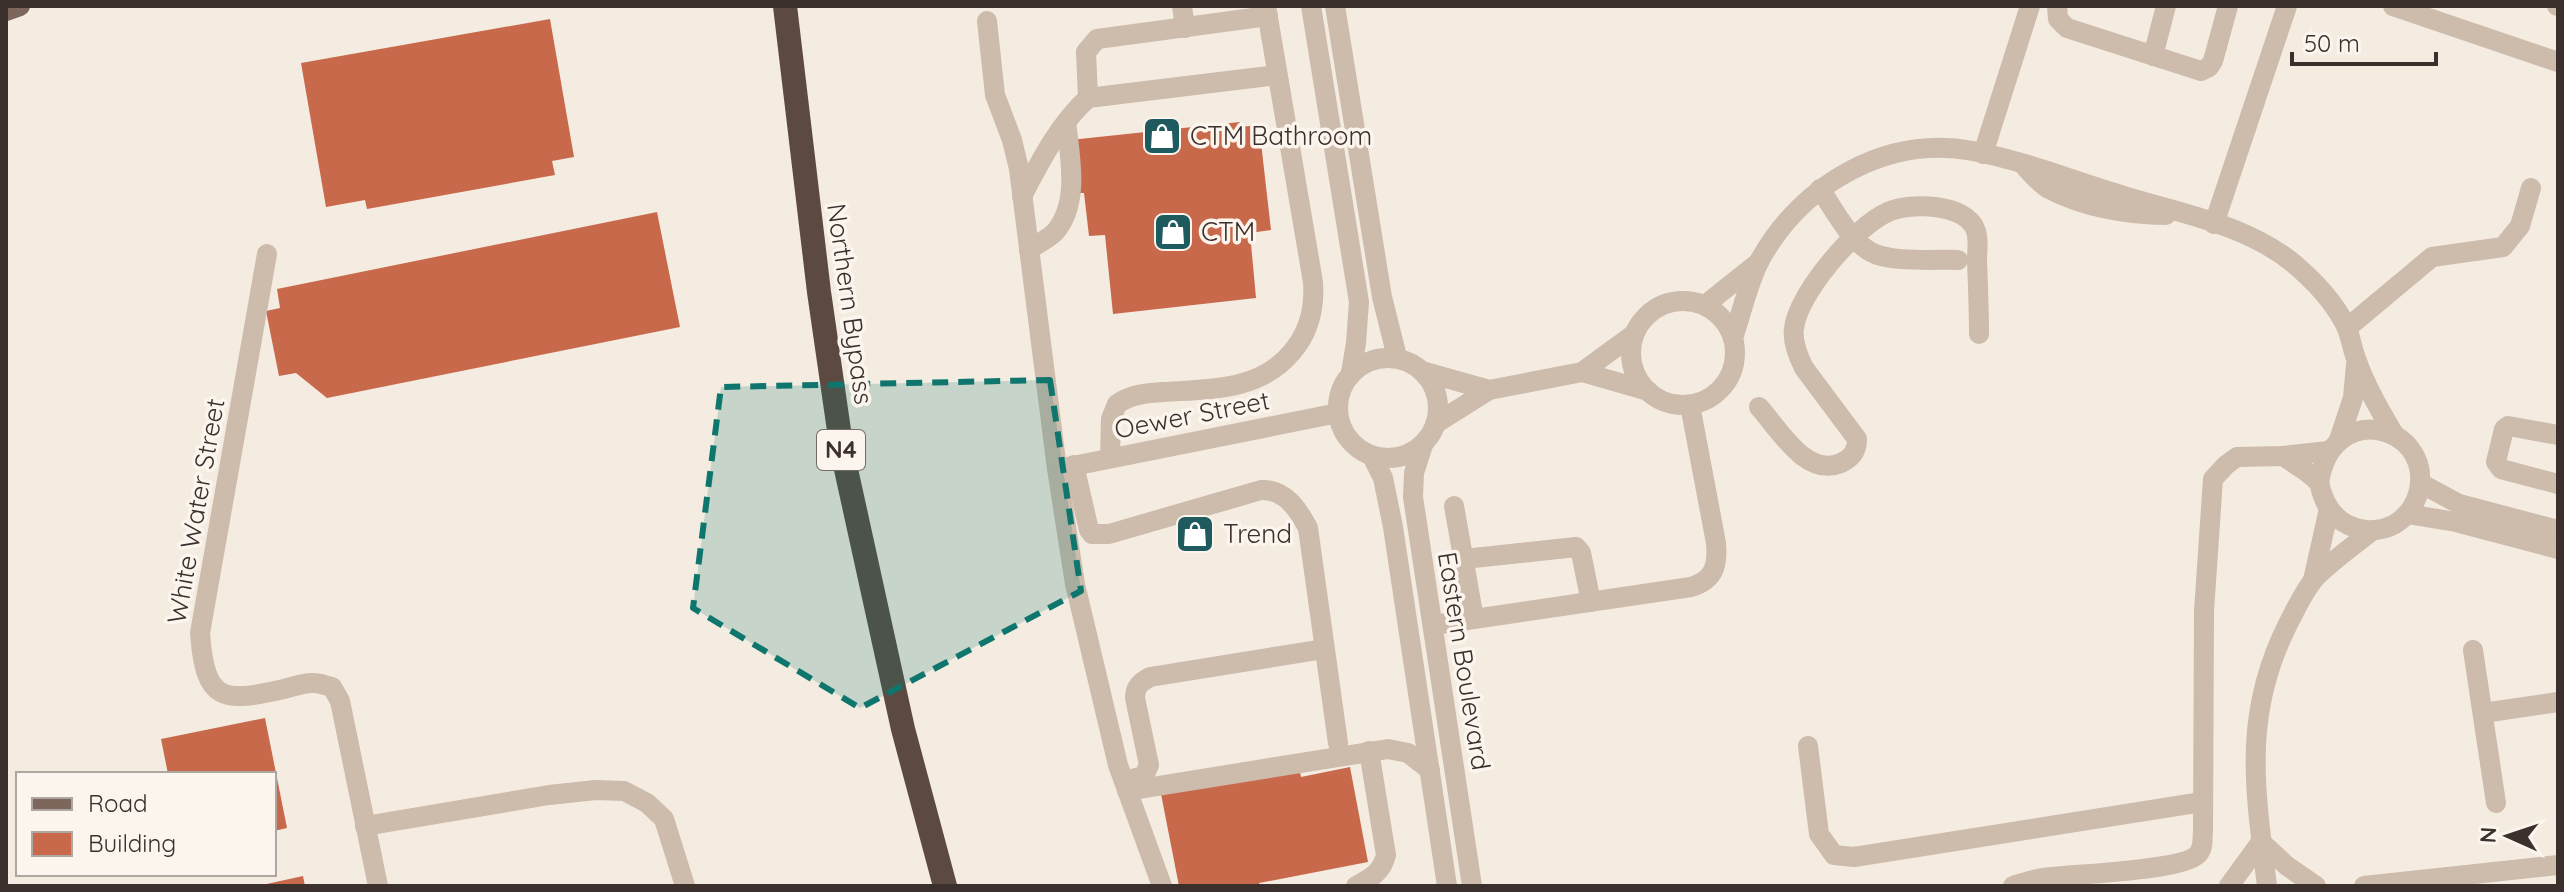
<svg xmlns="http://www.w3.org/2000/svg" width="2564" height="892" viewBox="0 0 2564 892" font-family="Quicksand,sans-serif">
<rect width="100%" height="100%" fill="#f4ebe1"/>
<g fill="#c8694b">
<path d="M550,19L574,157L552,161L555,175L367,209L365,200L326,207L301,63Z"/>
<path d="M1240,122V127L1259,125L1271,230L1250,233L1256,298L1113,314L1105,235L1089,236L1084,193H1076L1070,140Z"/>
<path d="M657,212L680,327L327,398L296,373L279,376L266,311L280,308L277,289Z"/>
<path d="M265,718L287,828L274,831V774H168L161,739Z"/>
<path d="M1299,767L1301,777L1350,767L1368,862L1259,883L1260,886H1179L1161,794Z"/>
<path d="M303,876L305,886H262V885Z"/>
</g>
<g fill="none" stroke-linecap="round" stroke-linejoin="round">
<g stroke="#cdbbac" stroke-width="20">
<path d="M1182,6L1185,28"/>
<path d="M1311,6L1359,302L1356,343L1351,373"/>
<path d="M1335,6L1382,297L1397,357"/>
<path d="M2057,6L2058,19L2067,28L2201,71L2209,67L2213,61L2228,6"/>
<path d="M2393,6L2558,62"/>
<path d="M2557,6H2558"/>
<path d="M987,21L995,95L1012,140L1019,169L1057,469L1075,584L1118,765L1162,886"/>
<path d="M2153,56L2166,6"/>
<path d="M1088,98L1086,52L1097,39L1268,16"/>
<path d="M1983,154L2030,6"/>
<path d="M2026,168C2033,175 2040,184 2049,189C2083,207 2128,215 2166,215"/>
<path d="M1820,189C1834,209 1849,240 1871,252C1890,263 1936,259 1958,260"/>
<path d="M1022,196C1040,162 1059,124 1088,98L1277,75"/>
<path d="M2214,224L2287,6"/>
<path d="M1029,250C1037,244 1048,239 1055,232C1080,203 1070,157 1066,122"/>
<path d="M267,254L200,633C205,702 222,703 284,689C293,687 305,682 314,683C320,683 327,686 332,687L340,701L378,886"/>
<circle cx="1683" cy="353" r="52"/>
<path d="M1705,305L1759,262"/>
<path d="M2347,328L2432,257L2503,247L2520,226L2531,188"/>
<path d="M1733,338C1742,312 1748,282 1761,258C1803,184 1886,135 1973,151C2024,161 2074,181 2124,196C2183,214 2254,226 2301,270C2319,286 2335,304 2346,326C2351,337 2352,349 2357,361C2366,387 2381,412 2395,436"/>
<circle cx="1388" cy="408" r="50"/>
<path d="M1425,372L1489,390"/>
<path d="M1582,372L1648,391"/>
<path d="M1759,407C1779,429 1806,478 1841,463C1852,458 1857,451 1857,439L1804,368C1798,356 1792,341 1794,328C1798,293 1856,226 1888,212C1910,202 1967,203 1976,231C1979,240 1977,251 1977,261C1978,286 1979,310 1979,334"/>
<path d="M1435,424L1489,390L1582,372L1634,334"/>
<path d="M2558,435L2508,426L2504,429L2496,462L2501,469L2558,484"/>
<path d="M2339,440L2353,398L2356,365"/>
<path d="M1423,445L1414,473L1413,497L1472,886"/>
<path d="M1372,456L1383,478L1393,527L1447,886"/>
<path d="M2283,456C2294,464 2310,472 2318,482C2321,485 2320,489 2322,493C2325,504 2333,516 2343,522C2358,532 2379,533 2395,524C2407,517 2416,504 2419,490C2432,424 2331,399 2319,483"/>
<path d="M1110,457L1111,419L1117,404C1132,394 1147,393 1164,392C1210,389 1260,391 1292,352C1309,332 1315,309 1313,282L1266,6"/>
<path d="M1074,465L1089,530L1092,534H1109L1261,490C1285,489 1298,509 1308,528L1338,743"/>
<path d="M1063,468L1338,413"/>
<path d="M2420,483L2459,504L2558,530"/>
<path d="M1454,506L1474,619"/>
<path d="M2407,514L2456,522L2558,549"/>
<path d="M1464,559L1576,547L1581,553L1591,602"/>
<path d="M2313,580L2329,509"/>
<path d="M1433,625L1691,587C1714,580 1718,566 1716,543L1690,405"/>
<path d="M2473,650L2496,803"/>
<path d="M2483,713L2558,702"/>
<path d="M1808,746L1819,834L1834,855L1854,857L2202,802"/>
<path d="M1124,781L1144,776L1149,765L1135,698C1135,686 1141,682 1150,677L1324,649"/>
<path d="M1127,791L1388,749L1408,753L1430,770"/>
<path d="M365,826L549,795L596,790L624,791L647,803L664,819L685,886"/>
<path d="M1356,886C1371,878 1382,872 1386,855L1369,751"/>
<path d="M2013,886C2023,883 2033,879 2043,878C2071,874 2181,871 2197,855C2204,849 2202,840 2203,831L2204,611L2213,479L2226,465L2237,457L2283,456L2329,451"/>
<path d="M2229,886L2261,842L2287,866L2316,886"/>
<path d="M2267,886C2255,789 2242,715 2288,624C2296,609 2304,590 2316,577C2333,560 2353,546 2372,531"/>
<path d="M2364,886L2558,865"/>
</g>
<path stroke="#7d675c" stroke-width="20" d="M6,11L20,6"/>
<path stroke="#5c4a42" stroke-width="24" d="M785,6L819,292L842,451L903,729L945,886"/>
</g>
<path fill="#0f766e" fill-opacity="0.2" stroke="#0f766e" stroke-width="6" stroke-dasharray="16 10" stroke-linejoin="round" d="M1050,380L1081,591L860,708L693,608L721,387Z"/>
<defs>
<symbol id="shop-square" viewBox="-11 -11 22 22"><rect x="-9" y="-9" width="18" height="18" rx="4" fill="#1f5a5e" stroke="#fbf5ee"/><path d="M-5-2.5h2.3a2.7 3.5 0 0 1 5.4 0H5L5.5 6h-11ZM-1.5-2.5h3a1.5 2.3 0 0 0-3 0Z" fill="#fff"/></symbol>
</defs>
<g fill-rule="evenodd">
<use href="#shop-square" x="1140" y="114" width="44" height="44"/>
<use href="#shop-square" x="1151" y="210" width="44" height="44"/>
<use href="#shop-square" x="1173" y="512" width="44" height="44"/>
</g>
<g text-anchor="middle" stroke-width="7" stroke-linejoin="round" paint-order="stroke">
<rect fill="#fbf5ee" stroke="#756b66" stroke-width="2" x="817" y="430" width="48" height="40" rx="6"/>
<g font-size="24" font-weight="bold" fill="#3b302b">
<text x="841" y="458">N4</text>
</g>
<g font-size="26" fill="#3b302b" stroke="#fbf5ee" text-anchor="start">
<text x="1190" y="145">CTM Bathroom</text>
<text x="1201" y="241">CTM</text>
<text x="1223" y="543">Trend</text>
</g>
<g font-size="26" fill="#3b302b" stroke="#fbf5ee">
<text transform="translate(850 304) rotate(82)" y="9">Northern Bypass</text>
<text transform="translate(1192 415) rotate(-11)" y="9">Oewer Street</text>
<text transform="translate(196 511) rotate(-80)" y="9">White Water Street</text>
<text transform="translate(1464 661) rotate(81)" y="9">Eastern Boulevard</text>
</g>
</g>
<rect width="2564" height="892" fill="none" stroke="#3b302b" stroke-width="16"/>
<rect x="16" y="772" width="260" height="104" fill="#fbf5ee" stroke="#aea6a0" stroke-width="2"/>
<rect x="32" y="798" width="40" height="12" fill="#7d675c" stroke="#aea6a0" stroke-width="2"/>
<text x="88" y="812" font-size="24" fill="#3b302b">Road</text>
<rect x="32" y="832" width="40" height="24" fill="#c8694b" stroke="#aea6a0" stroke-width="2"/>
<text x="88" y="852" font-size="24" fill="#3b302b">Building</text>
<g transform="translate(2508 836) rotate(273)" stroke="#fbf5ee" stroke-width="6" paint-order="stroke">
<path d="M0-6L14 30L0 20L-14 30Z" fill="#3b302b"/>
<text y="-12" font-size="22" font-weight="bold" text-anchor="middle" fill="#3b302b">N</text>
</g>
<path d="M2292 52v12h144v-12" fill="none" stroke="#3b302b" stroke-width="4"/>
<text x="2304" y="52" font-size="24" fill="#3b302b" stroke="#fbf5ee" stroke-width="6" paint-order="stroke">50 m</text>
</svg>
